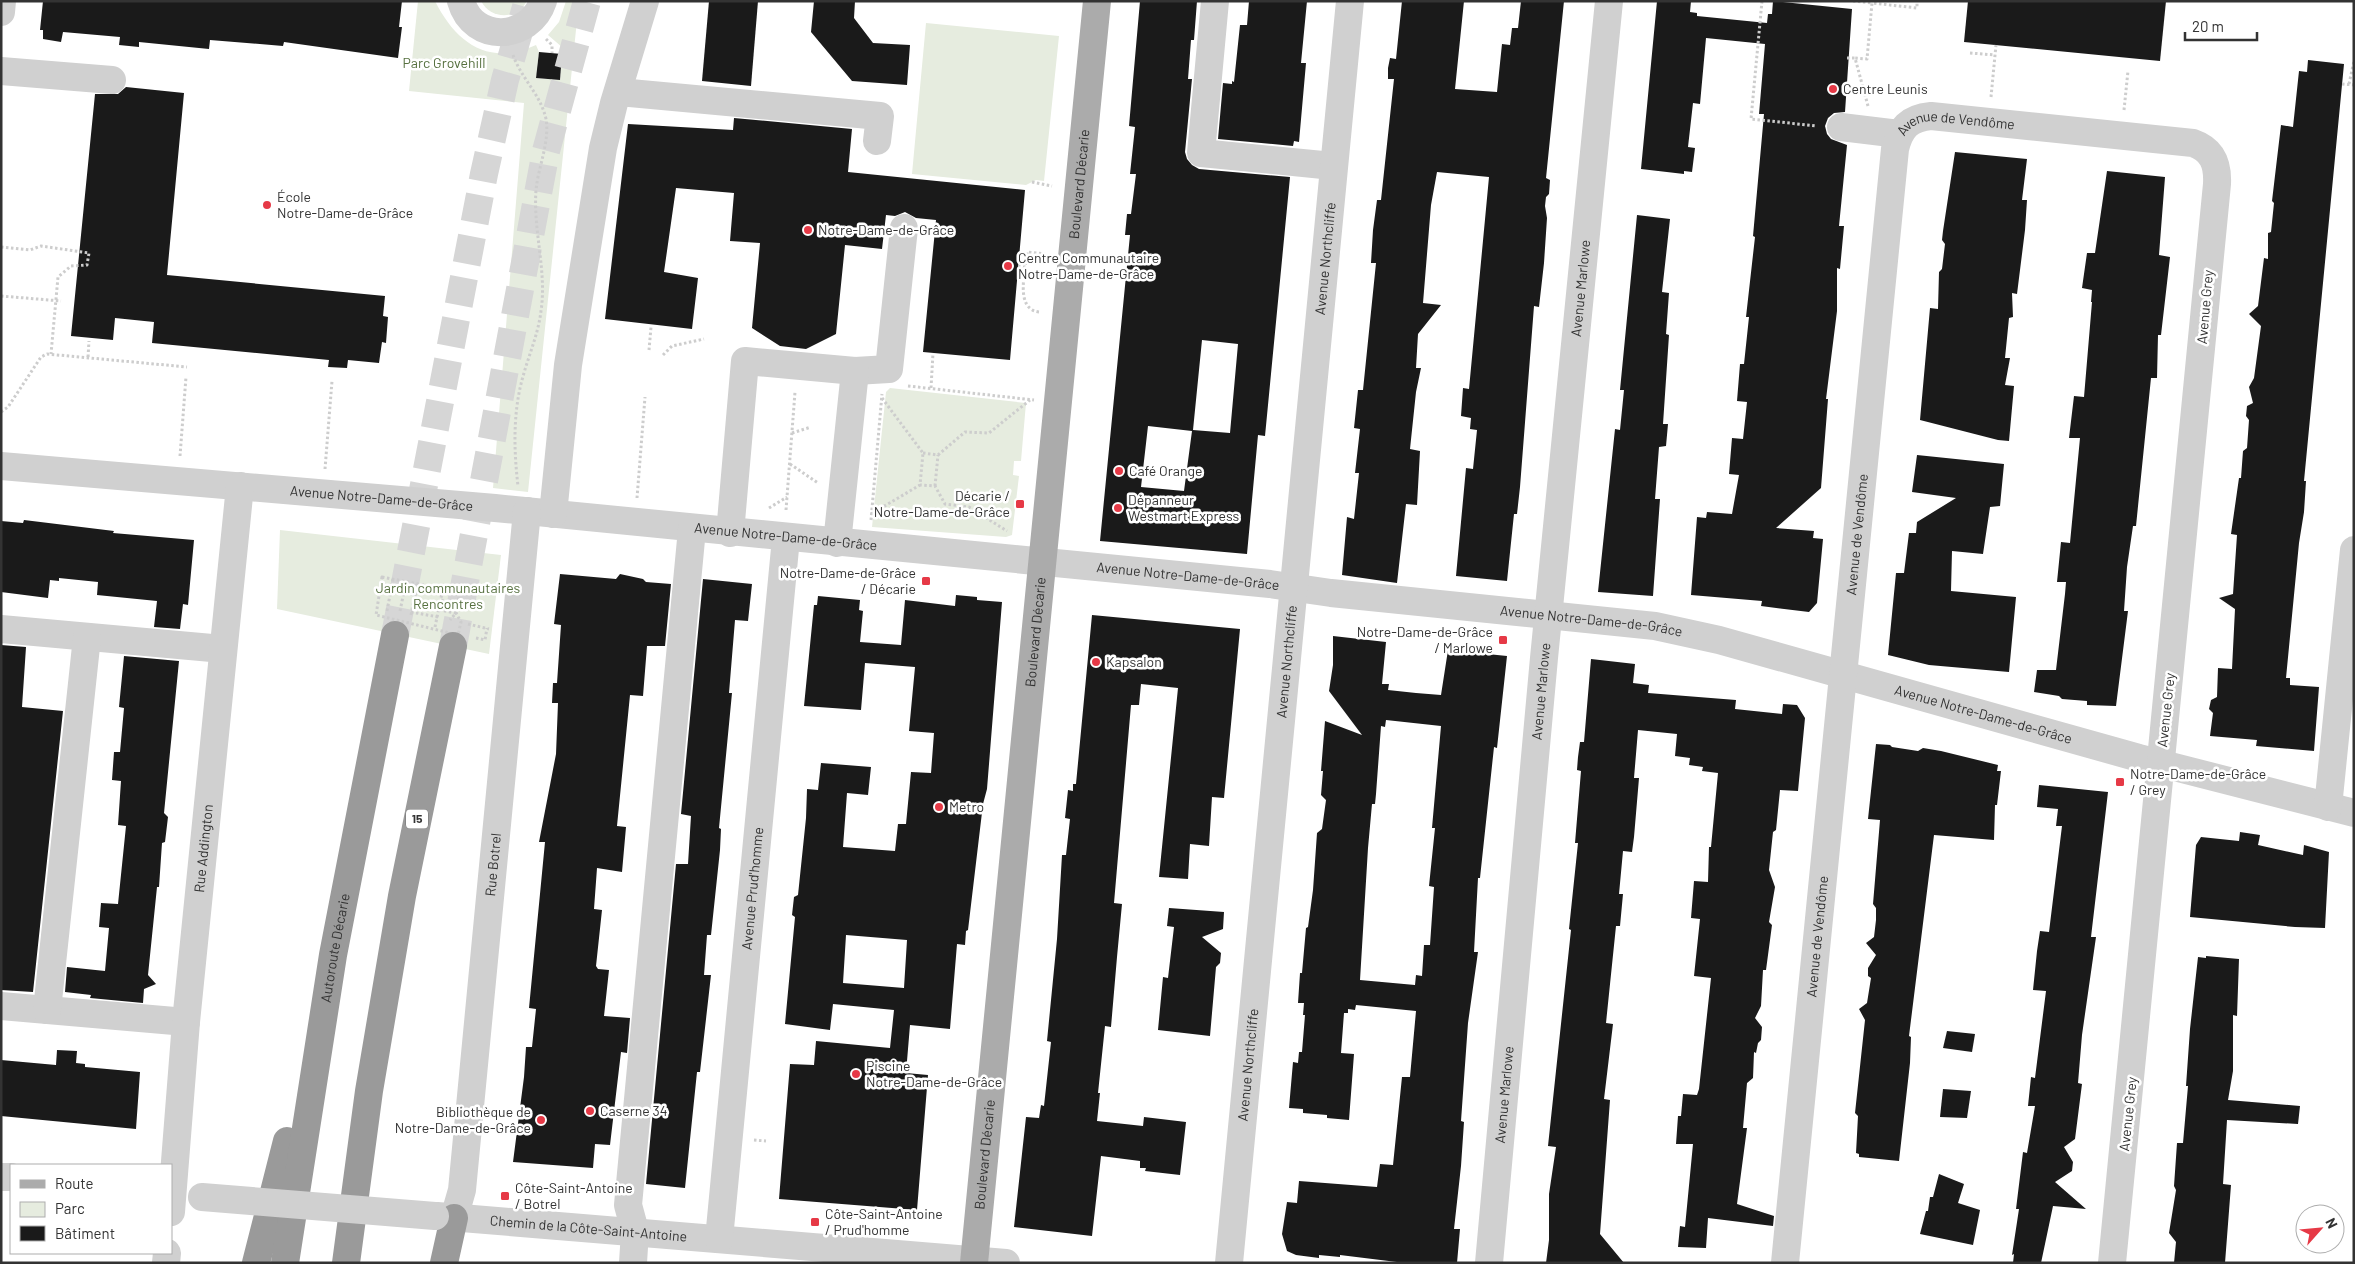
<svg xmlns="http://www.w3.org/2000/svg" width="2355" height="1264" viewBox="0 0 2355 1264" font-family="Barlow,sans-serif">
<rect width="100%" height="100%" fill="#fff"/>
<g fill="#e6ecdf">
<path d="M418,1H435C456,43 489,67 536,45L539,52L536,78L560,80L563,48L548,35L559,22L566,1H579L528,492L493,488L524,103L409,91Z"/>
<path d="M481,1H527C517,20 491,20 481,1Z"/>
<path d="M926,23L1059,36L1044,181L1036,180L1026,185L912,174Z"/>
<path d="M890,388L1026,403L1021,461H1014L1013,475L1019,476L1012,535L1006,537L872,527L886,392Z"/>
<path d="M280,530L501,555L489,654L277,609Z"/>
</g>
<g fill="#1a1a1a" fill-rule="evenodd">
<path d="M43,1H402L399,27H402L398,58L284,42L283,46L210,40L209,49L139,42V47L119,45L120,37L63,32L61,42L43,39V30H40Z"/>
<path d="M709,1H758L751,86L702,81Z"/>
<path d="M814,1H855L854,18L873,43L910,45L907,85L852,81L811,32Z"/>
<path d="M1140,1H1197L1194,40H1191L1188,79H1192L1185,152L1187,159L1192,165L1199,169L1290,177L1265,436L1258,435L1247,554L1100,541L1130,235H1125L1127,214H1131L1136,174H1130L1135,127L1129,126ZM1202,340L1238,344L1230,433L1193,430ZM1148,426L1192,431L1184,491L1141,487Z"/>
<path d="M1249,1H1307L1301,63H1306L1299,142L1294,141L1293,146L1218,139L1223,83L1232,84V81L1234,82L1240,25H1247Z"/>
<path d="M1402,1H1464L1455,89L1497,92L1502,44L1510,45L1512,28H1518L1521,1H1564L1546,178L1550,180L1549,194L1546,197L1545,206L1547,218L1544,263L1539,307L1534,306L1520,487L1517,514H1514L1507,581L1456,576L1466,468L1473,469L1477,430L1470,429L1471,418L1461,416L1463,388L1469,389L1489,177L1437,172L1431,205L1423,303L1441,305L1418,334L1416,368H1421L1416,392L1410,449L1420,451L1417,505L1406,504L1397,583L1342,575L1347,517L1354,519L1359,473H1355L1360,429L1354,428L1358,390H1363L1376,263H1371L1373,230L1377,200H1381L1394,79H1388V68L1390,58L1396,59Z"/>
<path d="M1657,1H1691L1690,12L1697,13V16L1767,23L1768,14H1772L1773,1L1852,9L1845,112L1834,113L1828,118L1825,126L1827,134L1831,139L1847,145L1839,226H1844L1840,269L1837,268V311L1826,399H1828L1821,488L1776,528L1814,531L1813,538L1823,539L1817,603L1809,612L1761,606L1762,601L1691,595L1697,517L1706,518L1707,512L1732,514L1739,475L1729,474L1732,438L1743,439L1747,402L1737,401L1740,364H1744L1749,317H1746L1755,237L1753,236L1764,114H1759L1765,44L1706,38L1700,104L1693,103L1688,147L1695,148L1692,172L1684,171V174L1641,169Z"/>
<path d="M1968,1H2166L2160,61L1964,42Z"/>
<path d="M539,52L562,54L560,80L536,78Z"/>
<path d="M2308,60L2344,64L2304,481H2306L2304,512L2299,543L2286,678H2290V685L2319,687L2314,751L2256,746L2257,740L2210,736L2213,713L2209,709L2211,700L2217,697L2218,668L2232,669L2235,609L2219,598L2233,594L2237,535L2231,534L2239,478H2241L2243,451L2247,448L2249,420L2246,416L2247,406L2253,403L2249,387L2254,378L2261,326L2249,314L2258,306L2264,258L2268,259V233L2271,232L2274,203L2272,201L2281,125L2293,127L2299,71L2307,72Z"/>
<path d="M126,87L184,93L167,275L385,296L383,316L388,317L386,343L382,342L379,363L348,360L347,368L328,367L329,360L152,343L154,322L115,318L113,340L71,336L95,94H118Z"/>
<path d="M734,118L852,129L848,172L1025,190L1010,360L923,352L936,220L916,218L905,212L895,216L886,215L882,249L845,245L836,334L806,349L780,346L752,328L760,243L730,241L734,193L676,188L664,272L698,278L692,329L605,319L628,124L733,130Z"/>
<path d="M1955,152L2027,159L2022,200H2027L2025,230L2017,294L2012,293L2013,317L2009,318L2005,358H2010L2005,385L2014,386L2009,441L1998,440L1920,420L1930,308L1938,309L1939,272L1942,269L1945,244L1942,240L1943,231Z"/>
<path d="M2107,171L2165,177L2159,255L2170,257L2161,335H2158L2157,378H2151L2136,526H2133L2127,567L2124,611H2128L2116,706L2087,705V701L2062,699L2059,696L2034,692L2037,670H2056L2065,594L2066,582H2057L2061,542L2070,543L2080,438H2069L2074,396L2084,397L2092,302H2091L2092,290L2082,288L2087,253H2095Z"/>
<path d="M1637,215L1670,219L1662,292L1669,293L1666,334L1669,335L1663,424H1668L1666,446L1659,447L1655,499H1660L1653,596L1598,592L1615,429L1620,430L1624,390H1620Z"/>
<path d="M1917,455L2004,464L2000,506L1990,507L1983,554L1952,551L1951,591L2016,597L2009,672L1929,665L1888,655L1896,573H1904L1909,533H1916L1917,522L1956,498L1912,492Z"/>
<path d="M24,520L114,531L113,533L194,540L188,605L183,604L180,629L154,627L157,601L97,595L98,582L59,578V581L50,580L48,598L1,592V521L23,523Z"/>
<path d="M560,574L616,579L620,574L643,579L646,582L671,584L665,646H647L643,696L630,695L617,826L626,827L622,872L597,868L594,909L602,910L596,966L598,969L609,970L604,1016L630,1018L627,1053L621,1052L610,1145L595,1144L593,1168L513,1162L524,1077L526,1047H532L536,1009L529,1008L545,842H539L556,754L558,703H552L553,683H557L561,625L554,624Z"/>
<path d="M703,579L752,584L748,621L735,620L729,693H732L719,828L721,829L720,850L711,935H707L704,975H711L700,1072H697L685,1188L646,1184L676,864H688L691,816L681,814Z"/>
<path d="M956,595L977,597V600L1002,602L987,789L983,804L968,930L966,931L965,945L957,944L950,1029L910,1025L906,1073L928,1075L917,1210L779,1199L790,1064L814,1065L816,1041L890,1048L894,1010L833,1004L830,1030L785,1024L795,917L792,915L794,897L798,895L806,818L807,789L818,790L821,763L871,767L868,795L847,793L843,847L895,851L898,824H906L911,772L931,773L934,733L909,731L915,667L865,663L861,710L804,706L814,605H817L818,596L860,600L859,610L863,611L860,642L901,645L905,600L955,606ZM846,935L907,940L904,988L843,983Z"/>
<path d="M1092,615L1240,629L1224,798L1212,797L1209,846L1190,844L1188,879L1159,877L1178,688L1141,684L1139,705H1131L1114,903L1122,904L1117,957L1111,1027L1105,1026L1098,1093H1100L1097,1121L1143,1126L1144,1117L1186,1122L1180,1175L1145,1171L1146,1168H1140V1161L1101,1156L1092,1236L1014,1227L1026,1117L1039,1118L1041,1105L1044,1106L1051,1042L1047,1041L1057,939L1062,855H1066L1070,819L1065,818L1068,790L1073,791V784H1076Z"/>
<path d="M1333,636L1386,642L1382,684H1389L1388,690L1416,693L1441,695L1448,650L1507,656L1497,748L1494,747L1480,878H1478L1474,952H1478L1468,1023L1461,1121L1464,1122L1461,1166L1454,1229H1460L1457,1263H1405L1340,1255V1257L1319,1255V1258L1296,1255L1287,1251L1282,1234L1287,1202L1297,1203L1299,1181L1377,1187L1380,1164L1393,1165L1402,1077H1410L1416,1011L1356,1005L1355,1010L1348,1009V1013H1344L1341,1053L1354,1054L1349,1120L1327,1118V1115L1303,1113V1109L1289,1108L1293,1062L1298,1063L1299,1052H1302L1305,1015H1303L1304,1003H1298L1300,973H1302L1306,928L1308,927L1313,890L1317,833L1322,829L1326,800L1321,795L1323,771H1321L1325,721L1362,735L1329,691L1333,665ZM1386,720L1441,726L1432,828H1435L1429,886L1434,887L1430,945H1424L1422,976L1416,975L1415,985L1360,980L1368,848L1372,804H1375L1376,794L1381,726L1385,727Z"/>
<path d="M1,645L26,647L22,707L63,711L33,992L1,990Z"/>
<path d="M124,656L179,661L164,813L168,817L165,842L162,843L159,887H157L148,975L156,984L144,989L143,1003L90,998L91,995L65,992L67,967L105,971L109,928L99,927L101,903L118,904L126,826L118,825L121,781L112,780L114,752H120L124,708L119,707Z"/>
<path d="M1591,659L1635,664L1633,683L1649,685L1648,693L1736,700L1735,709L1782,714L1783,704L1797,705L1805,718L1798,791L1780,790L1776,830L1773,832L1769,870L1775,887L1769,922L1772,925L1766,970H1763L1761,1006L1755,1018L1762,1027L1761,1040L1758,1043L1756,1053L1754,1052L1753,1078L1747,1083L1743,1128H1747L1737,1204L1774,1216L1773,1226L1708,1218L1706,1248L1678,1247L1680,1226L1685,1227L1693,1144H1676L1678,1116H1681L1683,1094L1697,1095L1699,1089L1711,978L1694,976L1700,919L1691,918L1694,881L1708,882L1709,847H1711L1718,773L1702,771L1703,767L1689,765L1690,758L1675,756L1677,734L1638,730L1634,778H1639L1634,837L1632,852L1623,851L1619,894H1623L1620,926H1616L1606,1023L1613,1024L1604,1099L1610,1100L1600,1234L1624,1263H1546L1549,1240V1194L1556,1147L1548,1146L1571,930L1569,929L1578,843H1575L1581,771L1577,770L1578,757L1580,742H1584Z"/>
<path d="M1876,744L1890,745L1892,747L1918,751L1923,748L1941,751L1998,765L1997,771H2001L1997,805H1995L1994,840L1934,835L1909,1036L1911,1037L1910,1063L1899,1161L1859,1157V1154L1856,1153L1858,1116L1855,1113L1865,1020L1859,1009L1867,1003L1871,978L1868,976V968L1876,955L1866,943L1874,937L1876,920V908L1873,904L1880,820L1868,819Z"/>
<path d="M2039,785L2108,792L2091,937H2096L2082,1035L2078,1083L2082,1084L2075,1139L2064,1147L2073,1162L2072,1171L2055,1182L2086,1209L2053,1206L2041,1263H2013L2014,1254L2012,1255L2019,1209H2016L2023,1152L2027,1153L2035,1106H2028L2031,1077L2035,1078L2046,991L2033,990L2037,951L2040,931L2049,932L2062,826H2056L2058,809L2037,807Z"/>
<path d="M2240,832L2260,835L2258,845L2303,855L2304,845L2329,852L2325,928L2295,927L2190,917L2196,845L2201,837L2239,841Z"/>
<path d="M1169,908L1224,912L1223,929L1202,937L1221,953L1220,963L1216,967L1210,1036L1158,1030L1163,977L1168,978L1174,927L1167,926Z"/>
<path d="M2206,956L2239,959L2237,1016L2233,1015V1071L2228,1100L2300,1106L2298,1124L2227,1120L2223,1184L2231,1185L2225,1263H2174L2176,1242L2169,1233L2176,1190L2174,1186L2177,1143H2183L2188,1086H2186L2190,1029L2198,957L2206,958Z"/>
<path d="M1947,1031L1975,1034L1972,1052L1943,1048Z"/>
<path d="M57,1050L77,1051L76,1063L85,1064V1067L140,1072L136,1129L1,1116V1060L56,1065Z"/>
<path d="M1943,1089L1971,1091L1967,1118L1940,1117Z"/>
<path d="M1939,1174L1964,1184L1958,1203L1980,1210L1973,1245L1920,1234L1926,1211H1928L1930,1197H1933Z"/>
</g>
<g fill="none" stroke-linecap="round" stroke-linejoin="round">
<g stroke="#d6d6d6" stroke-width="28" stroke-dasharray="28 14" stroke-linecap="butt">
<path d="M395,635L484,174L505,80L526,7"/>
<path d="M453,646L546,151L587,1"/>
</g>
<g stroke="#cdcdcd" stroke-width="3" stroke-dasharray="2.5 2.5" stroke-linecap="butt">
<path d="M1762,1L1751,119L1817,126"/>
<path d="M1853,1L1872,3"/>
<path d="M546,39L552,45V53"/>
<path d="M1970,53L1995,55"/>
<path d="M513,55C521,78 541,95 546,119C550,141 538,168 536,190C533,231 547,271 541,311C538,336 527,359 521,384C513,417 514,452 518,486"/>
<path d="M1847,58H1855"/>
<path d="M2342,84L2354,85"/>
<path d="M2349,84L2354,61"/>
<path d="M1847,90L1864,91"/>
<path d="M1991,97L1996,45"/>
<path d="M1868,106L1855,58L1867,59L1872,3L1917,8V1"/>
<path d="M2124,110L2128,71"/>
<path d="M1032,182L1052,186"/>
<path d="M1,247L30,250L41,246L89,253L87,265L71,266L58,277L51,354"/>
<path d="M1018,266L1026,267"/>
<path d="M1,296L61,301"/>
<path d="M1039,312C1014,309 1026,270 1027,252L1045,254"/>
<path d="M649,350L651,327"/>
<path d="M663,355L672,346L704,339"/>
<path d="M88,357L89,341"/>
<path d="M908,386L1034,400"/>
<path d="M931,388L933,353"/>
<path d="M882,398L923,453L920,485L935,486L945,504L969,507L1007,531"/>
<path d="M1,412L8,407L41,357L47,354L187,367"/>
<path d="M792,433L811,427"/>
<path d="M923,453L938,455L965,432L989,433L1030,400"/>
<path d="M180,456L186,377"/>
<path d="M790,464L818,483"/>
<path d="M325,469L332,381"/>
<path d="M935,486L938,455"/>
<path d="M637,498L645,397"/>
<path d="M769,508L787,497"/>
<path d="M786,510L795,392"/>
<path d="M871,514L920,485"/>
<path d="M871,520L882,394"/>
<path d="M382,577L460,592L456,613L461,622L458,635L376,615Z"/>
<path d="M460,592L468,593"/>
<path d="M414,600L440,605"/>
<path d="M441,600L458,603"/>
<path d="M439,610L456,613L450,620"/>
<path d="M387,611L393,579"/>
<path d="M400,611L406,582"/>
<path d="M411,612L438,617"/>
<path d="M411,615L417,584"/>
<path d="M468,624L489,629"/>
<path d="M435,627L443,588"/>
<path d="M476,638L485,640L487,628"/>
<path d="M754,1140L766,1141"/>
</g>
<g stroke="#d0d0d0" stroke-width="28">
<path d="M461,1C473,44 530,41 543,1"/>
<path d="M1215,1L1201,153L1333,166"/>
<path d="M1,12L2,1"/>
<path d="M1,71L112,80"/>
<path d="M619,92L880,116L877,141"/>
<path d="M1841,127L1899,134"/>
<path id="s1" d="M1,466L495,508L1270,584L1331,593L1655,626L1719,640L2139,758L2354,813"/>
<path d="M553,514L568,365L603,148L614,103L645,1"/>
<path d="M730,533L745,361L855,371L889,369L904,228"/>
<path d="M837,543L855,371"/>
<path d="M1,629L223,649"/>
<path d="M2328,807L2354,550"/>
<path d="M1,1006L186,1022"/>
<path d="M47,1010L87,637"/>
<path d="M1,1177H11"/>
<path id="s2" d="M171,1212L186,1022L240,486"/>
<path id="s3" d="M437,1216L1006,1263"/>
<path id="s4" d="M454,1218L462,1190L527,511"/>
<path id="s5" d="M719,1239L786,538"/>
<path d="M166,1263L167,1253"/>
<path d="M633,1263L635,1231L628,1205L692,529"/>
<path id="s6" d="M1229,1263L1350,1"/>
<path id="s7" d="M1489,1263L1544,658L1609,1"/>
<path id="s8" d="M1785,1263L1895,149C1900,128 1909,118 1931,116L2193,143C2213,150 2218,164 2217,184L2112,1263"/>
</g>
<path stroke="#ababab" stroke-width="28" id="s9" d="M974,1263L1097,1"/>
<g stroke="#9a9a9a" stroke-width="28">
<path d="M256,1263L287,1141"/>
<path id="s10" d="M285,1263L333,955L395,635"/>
<path d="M346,1263L369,1091L402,896L453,646"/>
<path d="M444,1263L454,1218"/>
</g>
<path stroke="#d0d0d0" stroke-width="28" d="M202,1197L435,1216"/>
</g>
<g fill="#e63946" stroke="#fff" stroke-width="2">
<circle cx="1833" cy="89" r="5"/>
<circle cx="267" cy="205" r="5"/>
<circle cx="808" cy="230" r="5"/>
<circle cx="1008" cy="266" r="5"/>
<circle cx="1119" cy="471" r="5"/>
<rect x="1015" y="499" width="10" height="10" rx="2.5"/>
<circle cx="1118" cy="508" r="5"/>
<rect x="921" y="576" width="10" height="10" rx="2.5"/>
<rect x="1498" y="635" width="10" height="10" rx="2.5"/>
<circle cx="1096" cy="662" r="5"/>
<rect x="2115" y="777" width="10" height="10" rx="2.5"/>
<circle cx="939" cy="807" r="5"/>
<circle cx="856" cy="1074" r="5"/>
<circle cx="590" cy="1111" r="5"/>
<circle cx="541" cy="1120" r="5"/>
<rect x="500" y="1191" width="10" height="10" rx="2.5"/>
<rect x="810" y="1217" width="10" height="10" rx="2.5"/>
</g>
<g text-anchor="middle" stroke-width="5" stroke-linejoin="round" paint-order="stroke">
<rect fill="#fff" stroke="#707070" stroke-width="1" x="406" y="809.5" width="22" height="19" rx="4"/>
<g font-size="12" font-weight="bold" fill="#333">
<text x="417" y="823">15</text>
</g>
<g font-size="14" fill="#56703f" stroke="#fff">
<text x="444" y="68">Parc Grovehill</text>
<text x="448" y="593">Jardin communautaires<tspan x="448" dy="16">Rencontres</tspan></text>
</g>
<g font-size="14" fill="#333" stroke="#fff" text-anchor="start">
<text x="1843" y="94">Centre Leunis</text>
<text x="277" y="202">École<tspan x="277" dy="16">Notre-Dame-de-Grâce</tspan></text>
<text x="818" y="235">Notre-Dame-de-Grâce</text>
<text x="1018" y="263">Centre Communautaire<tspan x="1018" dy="16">Notre-Dame-de-Grâce</tspan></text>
<text x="1129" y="476">Café Orange</text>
<text x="1010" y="501" text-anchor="end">Décarie /<tspan x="1010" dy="16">Notre-Dame-de-Grâce</tspan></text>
<text x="1128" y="505">Dépanneur<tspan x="1128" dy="16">Westmart Express</tspan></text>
<text x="916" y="578" text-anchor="end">Notre-Dame-de-Grâce<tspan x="916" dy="16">/ Décarie</tspan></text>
<text x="1493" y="637" text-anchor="end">Notre-Dame-de-Grâce<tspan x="1493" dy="16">/ Marlowe</tspan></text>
<text x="1106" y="667">Kapsalon</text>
<text x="2130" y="779">Notre-Dame-de-Grâce<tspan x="2130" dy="16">/ Grey</tspan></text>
<text x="949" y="812">Metro</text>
<text x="866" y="1071">Piscine<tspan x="866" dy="16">Notre-Dame-de-Grâce</tspan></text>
<text x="600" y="1116">Caserne 34</text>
<text x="531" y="1117" text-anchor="end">Bibliothèque de<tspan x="531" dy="16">Notre-Dame-de-Grâce</tspan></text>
<text x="515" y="1193">Côte-Saint-Antoine<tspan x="515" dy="16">/ Botrel</tspan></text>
<text x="825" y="1219">Côte-Saint-Antoine<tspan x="825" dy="16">/ Prud'homme</tspan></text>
</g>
<g font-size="14" fill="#333" stroke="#fff">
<text dy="5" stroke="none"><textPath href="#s8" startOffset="1196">Avenue de Vendôme</textPath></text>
<text dy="5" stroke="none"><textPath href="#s9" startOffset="1084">Boulevard Décarie</textPath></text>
<text dy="5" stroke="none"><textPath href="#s6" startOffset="1009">Avenue Northcliffe</textPath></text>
<text dy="5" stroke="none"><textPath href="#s7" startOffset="979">Avenue Marlowe</textPath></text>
<text transform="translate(2205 307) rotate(-85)" y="5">Avenue Grey</text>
<text dy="5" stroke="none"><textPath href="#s1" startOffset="382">Avenue Notre-Dame-de-Grâce</textPath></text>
<text dy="5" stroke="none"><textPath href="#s8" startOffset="732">Avenue de Vendôme</textPath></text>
<text dy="5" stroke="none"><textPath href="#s1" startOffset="788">Avenue Notre-Dame-de-Grâce</textPath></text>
<text dy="5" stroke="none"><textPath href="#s1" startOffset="1192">Avenue Notre-Dame-de-Grâce</textPath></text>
<text dy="5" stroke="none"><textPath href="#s1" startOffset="1598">Avenue Notre-Dame-de-Grâce</textPath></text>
<text dy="5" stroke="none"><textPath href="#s9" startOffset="634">Boulevard Décarie</textPath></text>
<text dy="5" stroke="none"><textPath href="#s6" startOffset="604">Avenue Northcliffe</textPath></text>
<text dy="5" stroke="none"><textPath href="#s7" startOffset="574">Avenue Marlowe</textPath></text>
<text transform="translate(2166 710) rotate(-84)" y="5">Avenue Grey</text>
<text dy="5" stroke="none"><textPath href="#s1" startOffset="2002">Avenue Notre-Dame-de-Grâce</textPath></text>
<text dy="5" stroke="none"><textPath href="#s2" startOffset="365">Rue Addington</textPath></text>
<text dy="5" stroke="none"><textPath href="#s4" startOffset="356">Rue Botrel</textPath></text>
<text dy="5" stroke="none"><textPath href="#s5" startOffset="352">Avenue Prud'homme</textPath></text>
<text dy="5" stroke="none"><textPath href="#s8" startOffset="328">Avenue de Vendôme</textPath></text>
<text dy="5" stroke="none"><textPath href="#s10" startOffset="319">Autoroute Décarie</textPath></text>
<text dy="5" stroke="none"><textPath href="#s6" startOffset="199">Avenue Northcliffe</textPath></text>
<text dy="5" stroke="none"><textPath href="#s7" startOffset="169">Avenue Marlowe</textPath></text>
<text transform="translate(2128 1114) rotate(-84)" y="5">Avenue Grey</text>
<text dy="5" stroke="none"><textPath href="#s9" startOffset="109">Boulevard Décarie</textPath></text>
<text dy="5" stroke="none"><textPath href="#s3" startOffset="152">Chemin de la Côte-Saint-Antoine</textPath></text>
</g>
</g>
<rect width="2355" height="1264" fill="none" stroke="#333333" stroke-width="5"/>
<rect x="10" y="1164" width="162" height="90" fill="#ffffff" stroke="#adadad"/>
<rect x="20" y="1180" width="25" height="8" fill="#ababab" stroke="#adadad"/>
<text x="55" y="1189" font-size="15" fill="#333333">Route</text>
<rect x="20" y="1202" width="25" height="15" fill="#e6ecdf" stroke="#adadad"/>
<text x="55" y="1214" font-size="15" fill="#333333">Parc</text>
<rect x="20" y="1226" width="25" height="15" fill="#1a1a1a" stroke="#adadad"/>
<text x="55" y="1239" font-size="15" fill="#333333">Bâtiment</text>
<g transform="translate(2320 1229) rotate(63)"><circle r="24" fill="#ffffff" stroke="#adadad"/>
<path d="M0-4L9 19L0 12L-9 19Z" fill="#e63946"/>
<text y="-8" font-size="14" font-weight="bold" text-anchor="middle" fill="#333333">N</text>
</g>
<path d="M2185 32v8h72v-8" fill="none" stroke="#333333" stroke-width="2.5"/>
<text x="2192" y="32" font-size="15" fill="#333333" stroke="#ffffff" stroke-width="4" paint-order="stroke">20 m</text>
</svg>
